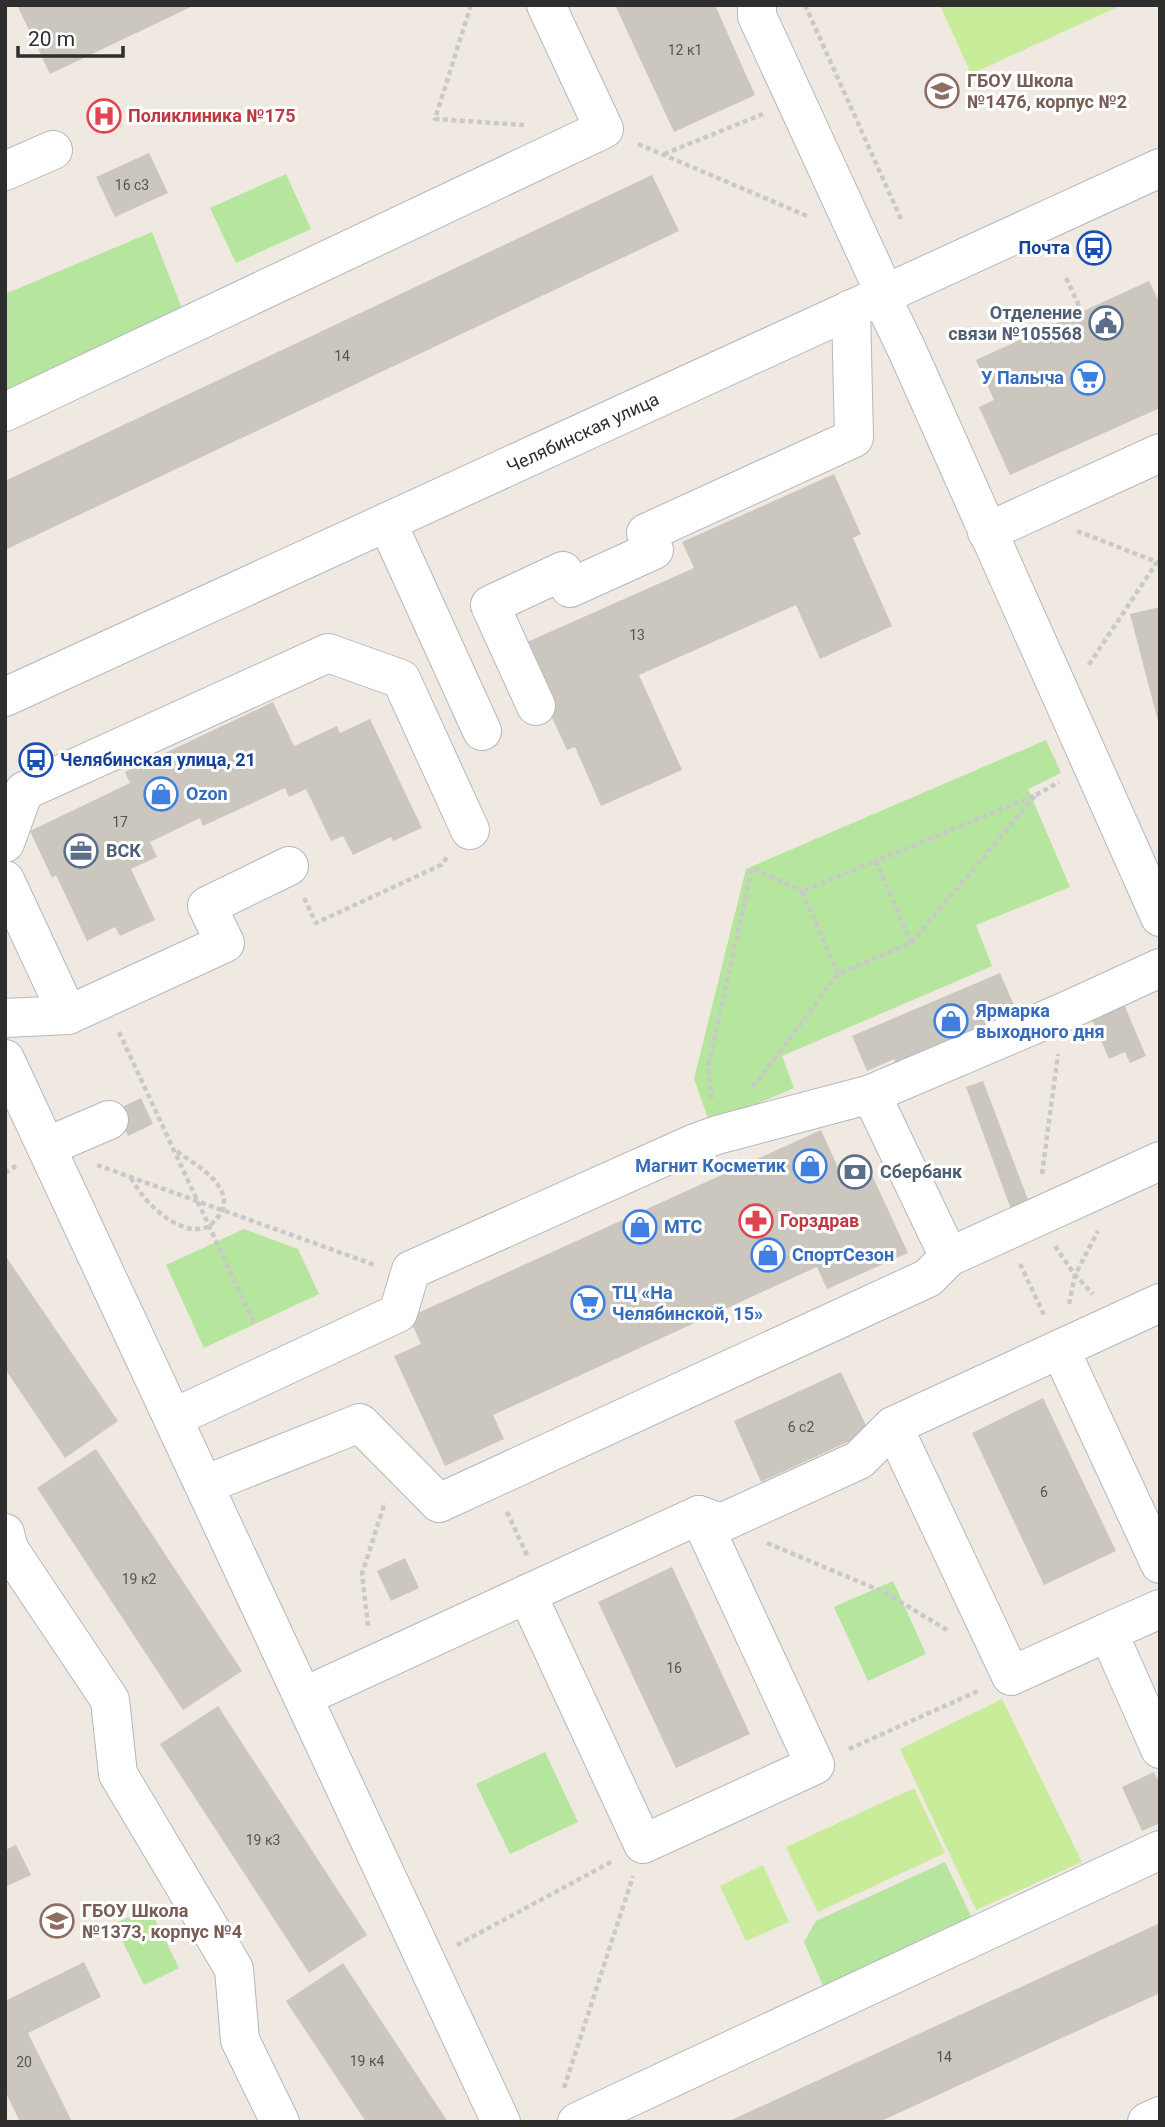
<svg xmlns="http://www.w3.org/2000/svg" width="1165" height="2127" viewBox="0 0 1165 2127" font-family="Roboto,sans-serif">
<rect width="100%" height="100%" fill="#efe9e1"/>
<g fill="#b6e59e">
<path d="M286,174L311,229L236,263L210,208Z"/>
<path d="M152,232L183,311L5,390V294Z"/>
<path d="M1046,740L1061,773L1028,789L1070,887L976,925L992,966L782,1056L794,1088L710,1124L694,1079L746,869Z"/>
<path d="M244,1229L298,1249L319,1294L204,1348L166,1265Z"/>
<path d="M893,1581L926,1654L868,1681L834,1607Z"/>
<path d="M545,1752L578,1822L510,1854L476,1784Z"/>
<path d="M945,1862L974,1922L825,1990L804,1942L816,1921Z"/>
<path d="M149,1907L179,1968L144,1985L114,1924Z"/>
</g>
<g fill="#c9ec9a">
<path d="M940,5H1122L971,74Z"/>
<path d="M1002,1699L1082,1862L976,1910L900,1749Z"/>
<path d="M914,1788L945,1853L818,1912L786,1847Z"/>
<path d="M763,1865L789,1922L746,1941L720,1886Z"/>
</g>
<g fill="#cbc7bf">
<path d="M17,5H195L50,74Z"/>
<path d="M615,5H715L755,95L674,132Z"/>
<path d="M149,153L168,193L115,217L96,177Z"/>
<path d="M652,175L679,231L5,550V481Z"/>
<path d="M1149,281L1160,304V408L1010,475L979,407L994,400L976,360Z"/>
<path d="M834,474L861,534L853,538L892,626L820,659L796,605L639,675L682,770L601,806L575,747L567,750L544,700L525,643L694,568L682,542Z"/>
<path d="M1160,607V725H1159L1130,614Z"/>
<path d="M273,702L294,746L337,726L340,733L370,719L422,828L393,841L391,837L353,855L343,836L331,841L306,789L289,797L285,788L203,826L200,818L150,842L157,857L131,869L155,920L120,936L115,927L87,941L56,875L52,878L30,831L130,783L125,772Z"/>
<path d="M1000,973L1022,1024L901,1076L894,1059L867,1071L852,1036Z"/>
<path d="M1123,1002L1146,1056L1130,1063L1125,1052L1109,1059L1090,1015Z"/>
<path d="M983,1081L1030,1205L1012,1212L966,1087Z"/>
<path d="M141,1098L153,1124L128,1136L116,1110Z"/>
<path d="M821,1130L841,1174L866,1162L908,1253L827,1289L817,1267L493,1415L504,1439L445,1466L394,1356L421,1344L409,1317Z"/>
<path d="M5,1255L118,1421L65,1458L5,1369Z"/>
<path d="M841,1372L869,1432L761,1482L734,1421Z"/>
<path d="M1043,1398L1116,1551L1044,1585L972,1433Z"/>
<path d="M96,1449L242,1671L183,1710L37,1488Z"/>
<path d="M405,1558L419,1588L391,1601L377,1571Z"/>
<path d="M672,1567L750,1734L676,1768L598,1602Z"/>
<path d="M218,1706L367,1935L309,1973L160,1744Z"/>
<path d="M1154,1772L1160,1784V1823L1142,1831L1122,1787Z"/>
<path d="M16,1845L31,1875L5,1887V1850Z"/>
<path d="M1160,1923V1993L879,2122H727Z"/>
<path d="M84,1962L101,1997L28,2033L72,2122H20L5,2091V2001Z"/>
<path d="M343,1963L448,2122H366L286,2001Z"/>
</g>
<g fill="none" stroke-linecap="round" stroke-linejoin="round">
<defs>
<g id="minor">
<path d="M757,5V16L885,294"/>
<path d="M5,171L53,150"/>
<path d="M881,296L907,350L1160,917"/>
<path d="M5,412L604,129L546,5"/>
<path d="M387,522L482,731"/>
<path d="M987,532L1160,453"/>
<path d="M5,697L1160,168"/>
<path d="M536,706L490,605L563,571L570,588L654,550L646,533L854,438L851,309"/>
<path d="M5,843L24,791L328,653L401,679L470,830"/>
<path d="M5,880L68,1015L225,943L207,906L289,866"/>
<path d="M5,1018L68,1015"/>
<path d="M5,1059L501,2122"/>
<path d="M871,1094L949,1257L1160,1161"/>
<path d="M46,1147L109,1120"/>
<path d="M1160,1303L1060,1349L1160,1564"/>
<path d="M1060,1349L893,1426L1011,1676L1108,1632"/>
<path d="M173,1418L398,1313L411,1270L695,1143L717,1135L871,1094L1064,1012L1160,968"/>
<path d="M204,1485L360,1423L439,1503L928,1278L949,1257"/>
<path d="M699,1515L815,1765L643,1844L527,1594Z"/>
<path d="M699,1515L721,1523L859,1460L893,1426"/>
<path d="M5,1533L9,1549L110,1700L118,1774L234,1969L240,2040L280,2122"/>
<path d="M1160,1609L1108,1632L1160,1749"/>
<path d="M303,1697L527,1594"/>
<path d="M577,2122L1160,1850"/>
<path d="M1147,2122L1160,2116"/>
</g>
</defs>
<use href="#minor" stroke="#b4b7c1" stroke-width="40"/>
<g stroke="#c9c9c9" stroke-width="4.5" stroke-dasharray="5 3.5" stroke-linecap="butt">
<path d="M471,5L435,119L524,125"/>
<path d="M805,5L901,219"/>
<path d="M638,144L807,216"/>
<path d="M664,154L763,114"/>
<path d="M1066,278L1082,312"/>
<path d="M1077,531L1157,562L1088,666"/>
<path d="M1036,795L1059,782"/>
<path d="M304,898L316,923L441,865L448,856"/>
<path d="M838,974L802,891L876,861L911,943"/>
<path d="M119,1032L254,1323"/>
<path d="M753,1087L838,974L911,943L1036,795L876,861"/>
<path d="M712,1099L708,1068L752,868L802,891"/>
<path d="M97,1165L375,1265"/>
<path d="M5,1173L16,1166"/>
<path d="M1042,1174L1058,1054"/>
<path d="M131,1178C143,1200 166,1224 192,1229C197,1230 204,1228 209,1227C213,1222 221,1215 223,1209C231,1183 193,1163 176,1151"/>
<path d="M1055,1246L1075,1275L1093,1294"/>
<path d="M1020,1264L1045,1317"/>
<path d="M1069,1304L1075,1275L1098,1231"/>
<path d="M507,1512L527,1555"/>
<path d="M767,1543L886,1593L947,1630"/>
<path d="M368,1626L362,1574L385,1502"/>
<path d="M849,1749L978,1691"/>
<path d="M457,1945L613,1861"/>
<path d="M564,2088L633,1876"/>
</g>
<use href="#minor" stroke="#fff" stroke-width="38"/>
</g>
<defs>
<symbol id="school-ring" viewBox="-11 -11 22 22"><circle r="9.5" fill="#fff" stroke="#8d6e63" stroke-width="1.5"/><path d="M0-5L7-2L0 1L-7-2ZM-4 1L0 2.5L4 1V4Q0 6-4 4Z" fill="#8d6e63"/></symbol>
<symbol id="hospital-ring" viewBox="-11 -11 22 22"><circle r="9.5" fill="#fff" stroke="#e0444e" stroke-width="1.5"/><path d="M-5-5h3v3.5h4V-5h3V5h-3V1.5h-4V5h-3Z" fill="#e0444e"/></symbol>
<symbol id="bus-ring" viewBox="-11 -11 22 22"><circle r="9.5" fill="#fff" stroke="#1a4fb4" stroke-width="1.5"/><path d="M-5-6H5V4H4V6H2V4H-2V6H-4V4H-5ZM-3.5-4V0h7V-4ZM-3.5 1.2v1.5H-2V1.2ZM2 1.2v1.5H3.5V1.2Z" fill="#1a4fb4"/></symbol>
<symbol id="civic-ring" viewBox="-11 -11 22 22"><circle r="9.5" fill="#fff" stroke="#5c6f8a" stroke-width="1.5"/><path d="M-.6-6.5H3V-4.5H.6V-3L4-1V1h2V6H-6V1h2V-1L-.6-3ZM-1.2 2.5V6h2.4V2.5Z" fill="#5c6f8a"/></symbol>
<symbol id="supermarket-ring" viewBox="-11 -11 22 22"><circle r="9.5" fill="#fff" stroke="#3f7fe0" stroke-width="1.5"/><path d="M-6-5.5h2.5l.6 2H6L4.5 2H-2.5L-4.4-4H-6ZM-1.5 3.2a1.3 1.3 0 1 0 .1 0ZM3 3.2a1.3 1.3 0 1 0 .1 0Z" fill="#3f7fe0"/></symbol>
<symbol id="shop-ring" viewBox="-11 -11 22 22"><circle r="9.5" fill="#fff" stroke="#3f7fe0" stroke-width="1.5"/><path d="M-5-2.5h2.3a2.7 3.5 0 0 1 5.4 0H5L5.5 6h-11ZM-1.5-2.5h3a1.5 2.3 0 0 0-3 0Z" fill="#3f7fe0"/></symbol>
<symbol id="office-ring" viewBox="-11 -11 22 22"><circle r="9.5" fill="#fff" stroke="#5c6f8a" stroke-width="1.5"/><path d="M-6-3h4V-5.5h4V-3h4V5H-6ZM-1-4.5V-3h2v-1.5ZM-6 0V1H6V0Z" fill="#5c6f8a"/></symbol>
<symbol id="bank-ring" viewBox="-11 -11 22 22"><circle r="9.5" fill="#fff" stroke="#5c6f8a" stroke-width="1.5"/><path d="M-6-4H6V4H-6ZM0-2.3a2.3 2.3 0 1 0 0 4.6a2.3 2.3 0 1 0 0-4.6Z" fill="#5c6f8a"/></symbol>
<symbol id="pharmacy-ring" viewBox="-11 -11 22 22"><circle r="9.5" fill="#fff" stroke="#e0444e" stroke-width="1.5"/><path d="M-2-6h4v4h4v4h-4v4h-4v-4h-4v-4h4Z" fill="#e0444e"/></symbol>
</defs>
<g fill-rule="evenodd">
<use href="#school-ring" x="923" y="72" width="38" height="38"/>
<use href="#hospital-ring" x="85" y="97" width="38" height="38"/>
<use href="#bus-ring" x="1075" y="229" width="38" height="38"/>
<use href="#civic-ring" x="1087" y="304" width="38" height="38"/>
<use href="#supermarket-ring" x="1069" y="359" width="38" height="38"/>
<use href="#bus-ring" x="17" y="741" width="38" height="38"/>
<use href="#shop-ring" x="142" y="775" width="38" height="38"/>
<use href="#office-ring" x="62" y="832" width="38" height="38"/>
<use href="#shop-ring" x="932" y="1002" width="38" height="38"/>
<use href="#shop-ring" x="791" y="1147" width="38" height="38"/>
<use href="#bank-ring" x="836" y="1153" width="38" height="38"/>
<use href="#pharmacy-ring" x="737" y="1202" width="38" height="38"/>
<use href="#shop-ring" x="621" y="1208" width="38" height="38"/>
<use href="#shop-ring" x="749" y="1236" width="38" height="38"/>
<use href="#supermarket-ring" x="569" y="1284" width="38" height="38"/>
<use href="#school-ring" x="38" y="1902" width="38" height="38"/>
</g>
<g text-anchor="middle" stroke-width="6" stroke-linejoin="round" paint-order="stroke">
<g font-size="14" fill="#555452">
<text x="685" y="55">12 к1</text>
<text x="132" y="190">16 с3</text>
<text x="342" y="361">14</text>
<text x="637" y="640">13</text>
<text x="120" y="827">17</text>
<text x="801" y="1432">6 с2</text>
<text x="1044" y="1497">6</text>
<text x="139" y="1584">19 к2</text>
<text x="674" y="1673">16</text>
<text x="263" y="1845">19 к3</text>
<text x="944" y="2062">14</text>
<text x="367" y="2066">19 к4</text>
<text x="24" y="2067">20</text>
</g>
<g font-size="18" font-weight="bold" fill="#785e54" stroke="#fff" text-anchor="start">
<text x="967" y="87">ГБОУ Школа<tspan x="967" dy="21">№1476, корпус №2</tspan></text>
<text x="82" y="1917">ГБОУ Школа<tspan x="82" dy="21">№1373, корпус №4</tspan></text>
</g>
<g font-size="18" font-weight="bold" fill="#be3a42" stroke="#fff" text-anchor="start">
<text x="128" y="122">Поликлиника №175</text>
<text x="780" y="1227">Горздрав</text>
</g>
<g font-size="18" font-weight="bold" fill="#164399" stroke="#fff" text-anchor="end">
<text x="1070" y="254">Почта</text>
<text x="60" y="766" text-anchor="start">Челябинская улица, 21</text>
</g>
<g font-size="18" font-weight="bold" fill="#4e5e75" stroke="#fff" text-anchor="start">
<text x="1082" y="319" text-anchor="end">Отделение<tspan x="1082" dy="21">связи №105568</tspan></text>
<text x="106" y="857">ВСК</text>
<text x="880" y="1178">Сбербанк</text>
</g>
<g font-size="18" font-weight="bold" fill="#366cbe" stroke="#fff" text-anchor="start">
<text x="1064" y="384" text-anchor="end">У Палыча</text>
<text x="186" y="800">Ozon</text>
<text x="976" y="1017">Ярмарка<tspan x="976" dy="21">выходного дня</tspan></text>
<text x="786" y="1172" text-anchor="end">Магнит Косметик</text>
<text x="664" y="1233">МТС</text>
<text x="792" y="1261">СпортСезон</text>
<text x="612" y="1299">ТЦ «На<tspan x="612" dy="21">Челябинской, 15»</tspan></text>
</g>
<g font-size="18" fill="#2e2e2e" stroke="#fff">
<text transform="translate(583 433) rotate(-25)" y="6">Челябинская улица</text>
</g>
</g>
<rect width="1165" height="2127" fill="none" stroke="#2e2e2e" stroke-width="14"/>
<path d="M18 46v10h105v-10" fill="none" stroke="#2e2e2e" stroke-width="3.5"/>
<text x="28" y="46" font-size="21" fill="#2e2e2e" stroke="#ffffff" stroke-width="5" paint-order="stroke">20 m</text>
</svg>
